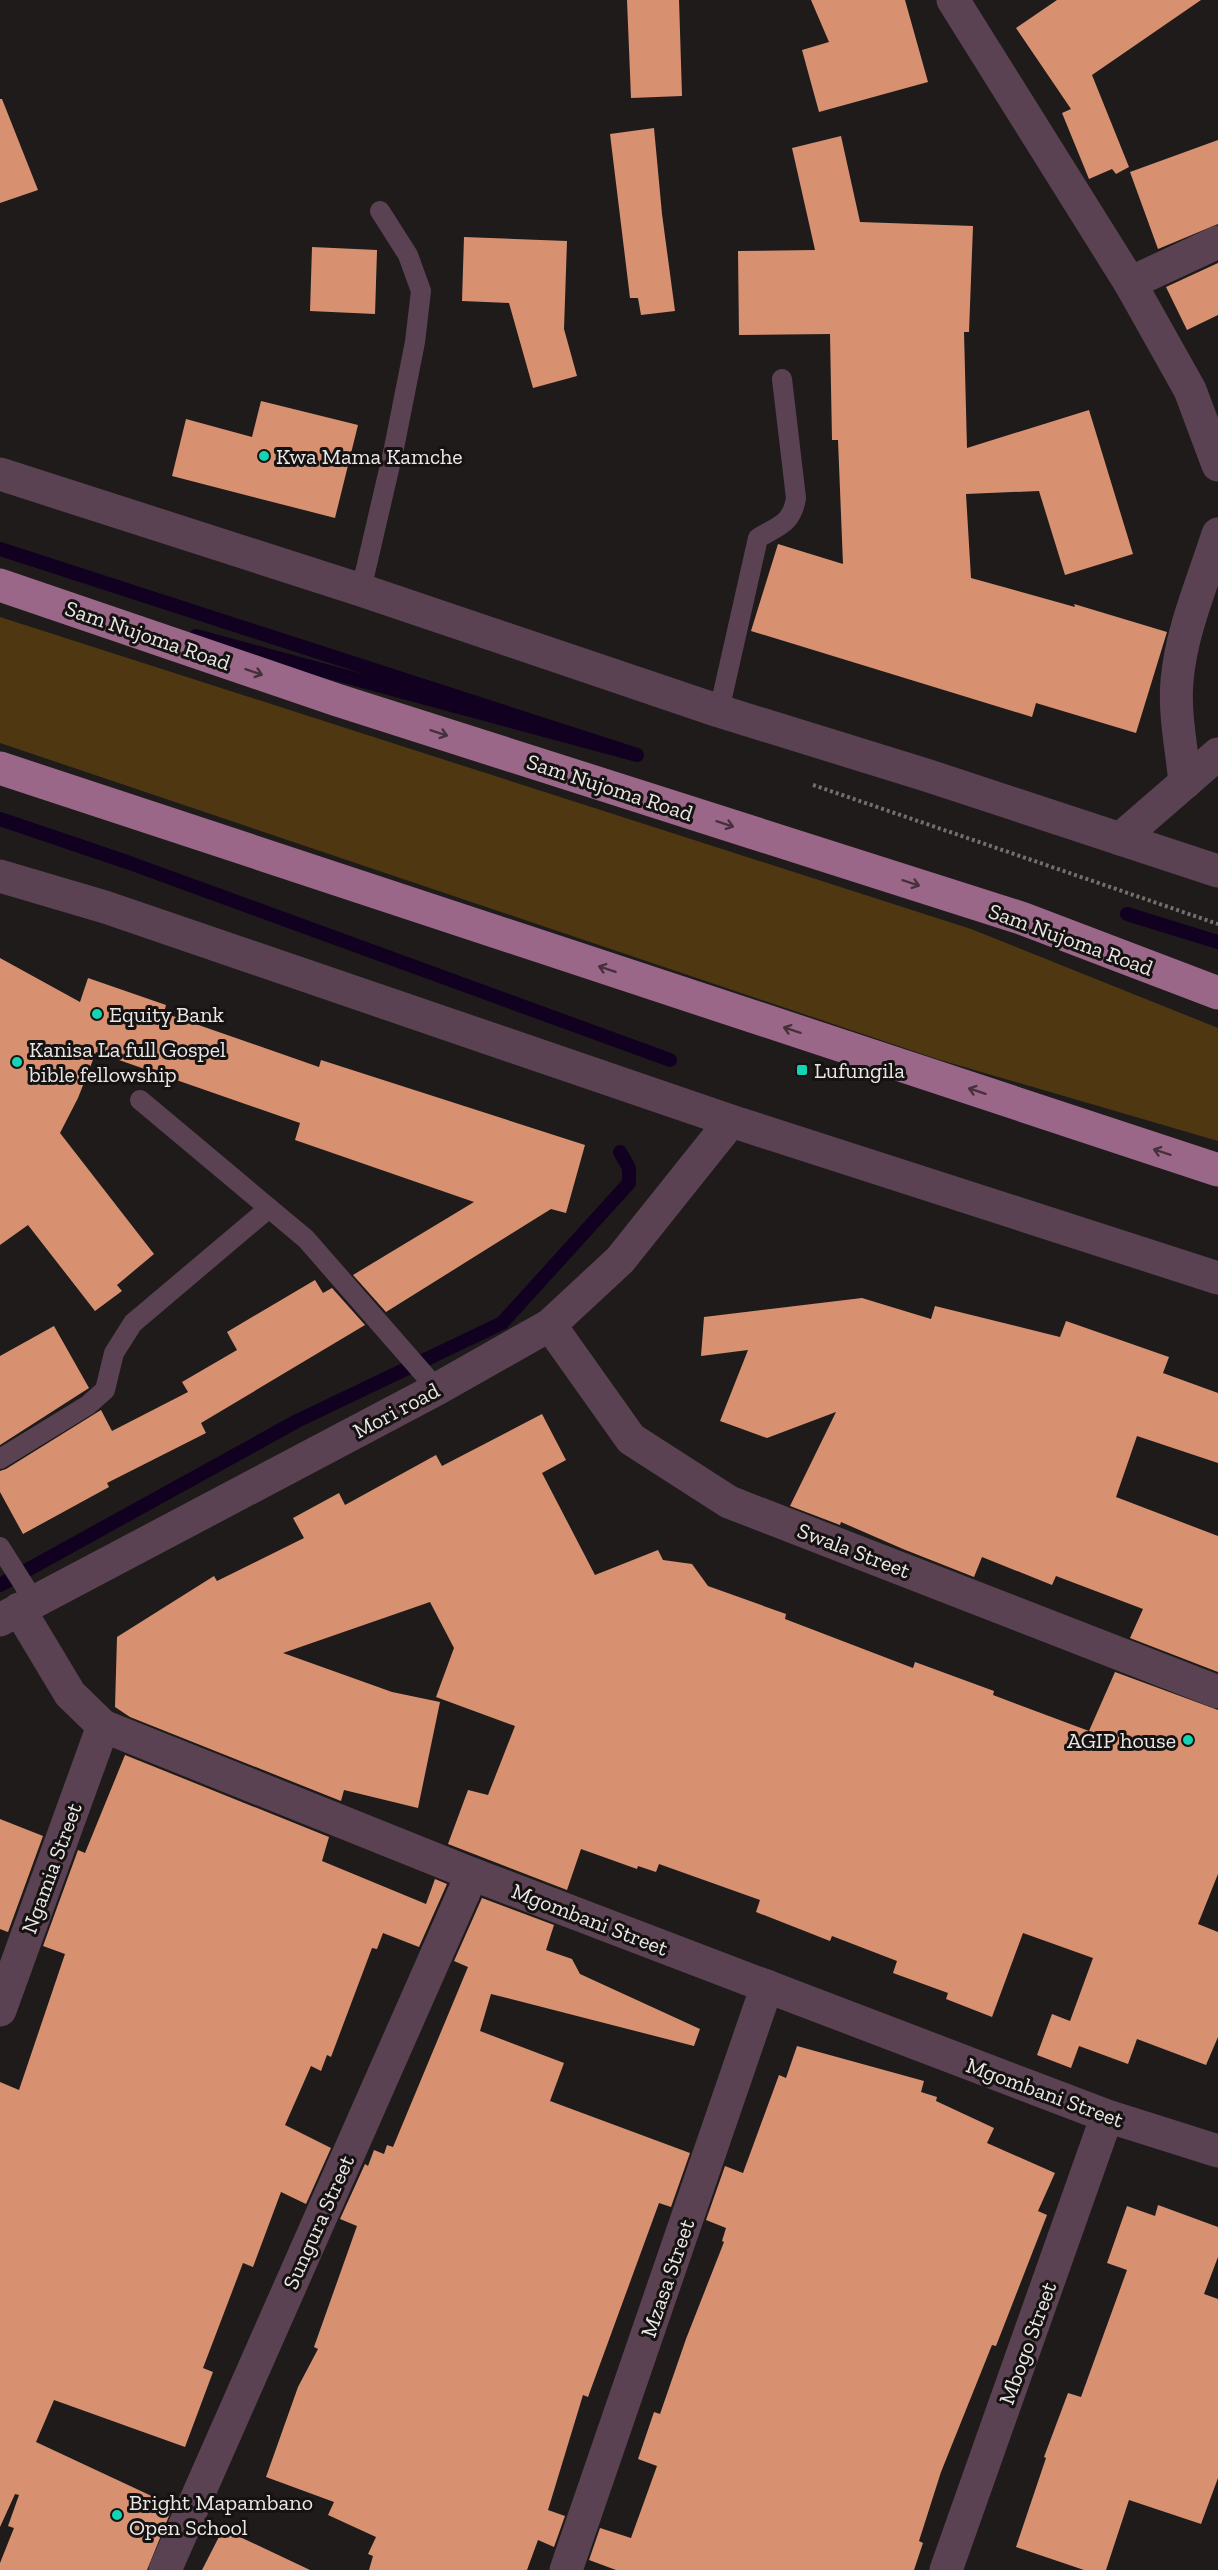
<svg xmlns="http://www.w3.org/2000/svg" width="1218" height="2570" viewBox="0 0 1218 2570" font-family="'Zilla Slab',serif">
<rect width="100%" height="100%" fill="#1f1b1b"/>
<path fill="#4f3811" d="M0,617L971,929L1218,1028V1141L937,1059L0,743Z"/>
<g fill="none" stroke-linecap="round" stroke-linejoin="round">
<g stroke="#120021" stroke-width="14">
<path d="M0,549L637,755L196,636"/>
<path d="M0,819L127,862L670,1060"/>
<path d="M1127,914L1218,942"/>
<path d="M0,1585L297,1421L502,1323L629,1183V1168L620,1152"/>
</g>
</g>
<g fill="#d79171">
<path d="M627,0H679L682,96L631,98Z"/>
<path d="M811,0H905L928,82L819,112L802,50L829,42Z"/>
<path d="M1057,0H1201L1092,75L1129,167L1116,174L1112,169L1089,179L1062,113L1071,109L1016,28Z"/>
<path d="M0,99H2L38,190L0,203Z"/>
<path d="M654,128L662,214L675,311L641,315L638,298H630L610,134Z"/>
<path d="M841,136L860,222L973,226L969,332H964L967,448L1089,410L1133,554L1065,575L1039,491L966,494L971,578L1075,607L1074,604L1167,632L1136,733L1036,703L1032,717L751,631L778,544L843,564L838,440H832L830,334L739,335L738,251L815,250L792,148Z"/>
<path d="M1218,140V224L1158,249L1130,172Z"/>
<path d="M464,237L567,241L564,329L577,376L533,388L509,303L462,301Z"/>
<path d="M312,247L377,250L375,314L310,311Z"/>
<path d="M1218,263V315L1187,330L1166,287Z"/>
<path d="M261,401L358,425L335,518L172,476L186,419L252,437Z"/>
<path d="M0,958L80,1002L88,978L166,1005L164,1013L319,1067L321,1060L585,1145L566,1213L551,1209L386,1312L353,1275L474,1202L295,1140L300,1123L96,1052L78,1098L60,1133L154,1254L117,1285L122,1291L95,1311L28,1225L0,1245Z"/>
<path d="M315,1280L323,1293L332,1288L365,1325L201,1423L206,1433L107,1483L109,1487L23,1534L0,1492V1471L6,1469L101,1410L112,1431L188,1392L182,1382L237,1350L227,1332Z"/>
<path d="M862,1298L931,1319L935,1306L1060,1337L1066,1321L1169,1357L1163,1373L1218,1393V1463L1137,1436L1116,1497L1218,1536V1672L1130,1638L1143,1609L1056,1576L1052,1585L982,1557L974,1577L903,1549L841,1522L840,1525L790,1506L836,1412L767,1438L720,1421L748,1350L701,1356L704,1317Z"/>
<path d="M54,1326L89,1388L0,1445V1356Z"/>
<path d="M542,1414L566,1460L542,1473L595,1575L658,1550L663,1560L692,1564L708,1586L786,1614L785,1619L913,1668L915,1662L994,1691L993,1695L1089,1731L1115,1672L1218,1710V1874L1198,1924L1218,1932V2037L1206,2065L1137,2039L1128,2064L1079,2046L1071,2068L1037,2055L1052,2014L1070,2021L1093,1958L1023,1933L992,2017L946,1999L948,1993L893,1973L897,1961L832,1936L830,1941L756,1912L760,1900L659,1864L656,1872L638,1866L637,1869L581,1849L567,1890L448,1844L468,1790L488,1795L515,1726L436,1697L454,1648L430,1602L283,1653L392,1692L440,1702L418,1808L344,1790L341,1801L130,1717L115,1707L117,1637L214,1576L217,1581L304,1538L293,1518L339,1493L345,1505L436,1455L442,1466Z"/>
<path d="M125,1755L329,1837L322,1861L426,1904L435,1879L447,1884L419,1947L383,1933L377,1949L372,1948L331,2057L327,2055L321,2071L311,2066L285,2125L331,2148L306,2204L281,2192L253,2267L243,2263L203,2368L213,2372L185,2447L54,2400L36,2442L173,2506L147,2570H0V2563L14,2528L8,2526L19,2495L15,2494L0,2527V2082L19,2090L65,1954L43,1946L78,1850L85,1853Z"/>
<path d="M0,1819L43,1836L8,1932L0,1929Z"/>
<path d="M482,1898L554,1925L546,1950L572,1959L580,1974L700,2029L694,2046L491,1994L480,2031L564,2063L550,2101L690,2153L671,2207L659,2203L588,2397L583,2395L548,2510L565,2516L554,2547L538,2540L527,2570H369L373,2556L368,2554L376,2537L328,2515L334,2502L266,2477L298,2387L318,2349L314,2347L357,2226L340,2219L365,2164L368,2166L374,2150L384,2154L387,2145L393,2147L468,1967L454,1961Z"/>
<path d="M797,2046L924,2081L921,2092L937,2097L936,2101L994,2128L987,2143L1055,2173L1038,2211L1047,2215L996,2346L992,2345L941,2472L919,2541L923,2543L914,2570H616L589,2560L600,2528L631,2538L657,2466L638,2459L654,2412L660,2414L686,2339L724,2242L722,2241L726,2228L706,2220L725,2166L743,2173L779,2075L786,2078Z"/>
<path d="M1158,2205L1218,2227V2257L1204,2294L1218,2299V2478L1201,2524L1129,2500L1106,2570H1084L1016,2547L1046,2458L1044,2457L1068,2393L1081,2397L1127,2270L1107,2263L1127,2206L1155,2216Z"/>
<path d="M223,2529L310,2570H202Z"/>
</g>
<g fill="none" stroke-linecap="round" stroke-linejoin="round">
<path stroke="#726f6f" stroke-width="4" stroke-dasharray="3 3" stroke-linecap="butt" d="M813,785L1218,924"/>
<g stroke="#5b4252" stroke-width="20">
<path d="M361,590L394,448L415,342L421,291L408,255L380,211"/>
<path d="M719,711L758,538C778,526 792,524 796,498L782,379"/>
<path d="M140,1100L306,1239L437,1389"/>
<path d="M0,1459L88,1405L105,1390L114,1353L133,1323L269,1208"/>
<path d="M0,1547L34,1601"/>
</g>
<g stroke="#5b4252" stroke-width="33">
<path d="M953,0L1130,283L1190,390L1218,465"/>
<path d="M1130,283L1218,242"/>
<path d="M1185,783C1182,750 1174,714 1177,681C1181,631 1203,582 1218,534"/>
<path d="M1120,839L1218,754"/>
<path d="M550,1325L631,1439L729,1502L1218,1692"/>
<path d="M19,1609L70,1694L103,1726L472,1874L1107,2116L1218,2151"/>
<path d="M0,2010L103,1726"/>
<path d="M165,2570L472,1874"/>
<path d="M566,2570L767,1986"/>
<path d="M946,2570L1107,2116"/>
</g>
<g stroke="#5b4252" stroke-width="33">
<path d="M0,474L361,590L719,711L926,775L1218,871"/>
<path d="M0,876L105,907L731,1121L1218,1278"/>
<path d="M0,1620L437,1389L550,1325L620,1260L731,1121"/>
</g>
<g stroke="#9b6789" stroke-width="33">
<path d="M0,585L337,700L1021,918L1218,993"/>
<path d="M0,768L1218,1170"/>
</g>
</g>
<defs><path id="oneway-shaft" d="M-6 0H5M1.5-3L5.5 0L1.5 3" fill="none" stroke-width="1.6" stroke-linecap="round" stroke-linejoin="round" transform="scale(1.5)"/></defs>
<g stroke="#45303c">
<use href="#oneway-shaft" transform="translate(254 672) rotate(19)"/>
<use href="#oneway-shaft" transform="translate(439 733) rotate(18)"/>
<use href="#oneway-shaft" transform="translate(725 824) rotate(18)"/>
<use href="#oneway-shaft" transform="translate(911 883) rotate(18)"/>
<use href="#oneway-shaft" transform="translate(607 969) rotate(-162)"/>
<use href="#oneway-shaft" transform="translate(792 1030) rotate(-162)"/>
<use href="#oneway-shaft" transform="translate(977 1091) rotate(-162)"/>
<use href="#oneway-shaft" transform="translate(1162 1152) rotate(-162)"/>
</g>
<g fill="#13d5b3" stroke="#161212" stroke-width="2">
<circle cx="264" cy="456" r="6"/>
<circle cx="97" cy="1014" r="6"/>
<circle cx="17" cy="1062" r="6"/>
<rect x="796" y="1064" width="12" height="12" rx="3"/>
<circle cx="1188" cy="1740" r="6"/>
<circle cx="117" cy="2515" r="6"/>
</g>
<g text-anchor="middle" stroke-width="6" stroke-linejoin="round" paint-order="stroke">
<g font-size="22" fill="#eae7e7" stroke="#161212" text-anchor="start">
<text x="276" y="464">Kwa Mama Kamche</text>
<text x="109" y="1022">Equity Bank</text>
<text x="29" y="1057">Kanisa La full Gospel<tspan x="29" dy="25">bible fellowship</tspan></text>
<text x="814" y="1078">Lufungila</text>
<text x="1176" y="1748" text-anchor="end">AGIP house</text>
<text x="129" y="2510">Bright Mapambano<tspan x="129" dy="25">Open School</tspan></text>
</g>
<g font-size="22" fill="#eae7e7" stroke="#161212">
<text transform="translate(148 635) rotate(19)" y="8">Sam Nujoma Road</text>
<text transform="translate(610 787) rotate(18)" y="8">Sam Nujoma Road</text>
<text transform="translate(1071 939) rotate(20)" y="8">Sam Nujoma Road</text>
<text transform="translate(396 1410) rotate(-28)" y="8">Mori road</text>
<text transform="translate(854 1550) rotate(21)" y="8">Swala Street</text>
<text transform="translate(51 1868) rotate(-70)" y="8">Ngamia Street</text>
<text transform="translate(590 1919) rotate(21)" y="8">Mgombani Street</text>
<text transform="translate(1045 2092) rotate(20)" y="8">Mgombani Street</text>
<text transform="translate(318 2222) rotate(-66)" y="8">Sungura Street</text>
<text transform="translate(667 2278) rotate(-71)" y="8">Mzasa Street</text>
<text transform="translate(1027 2343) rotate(-70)" y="8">Mbogo Street</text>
</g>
</g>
</svg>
